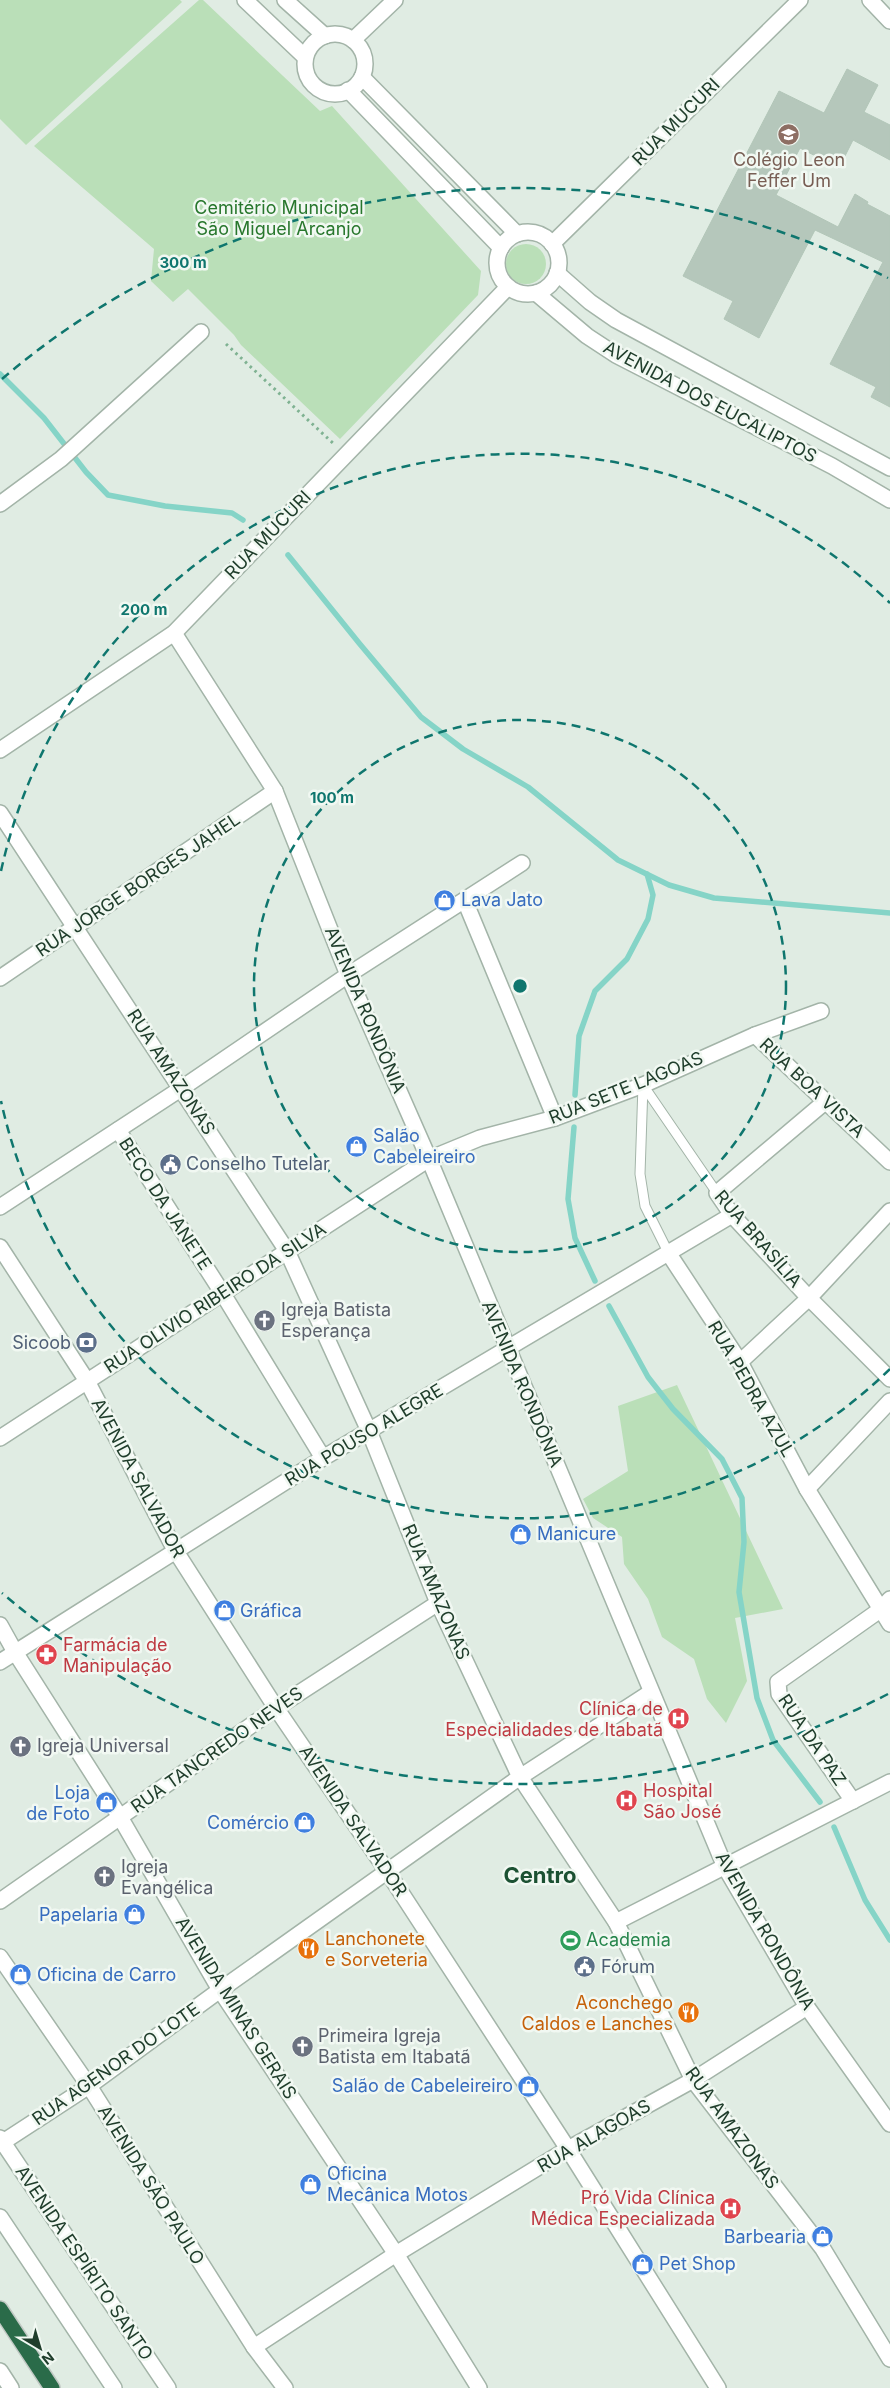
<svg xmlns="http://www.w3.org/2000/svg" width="890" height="2388" viewBox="0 0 890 2388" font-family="Inter,sans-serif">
<rect width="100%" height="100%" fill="#e0ece3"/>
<g fill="#badfb8">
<path d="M0,0H180L182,2L26,145L0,119Z"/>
<path d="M199,0H203L320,111L332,106L481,271L478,295L340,439L241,345L234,335L188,289L173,302L151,281L154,249L34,146Z"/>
<circle cx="526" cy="264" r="20"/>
<path d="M677,1385L783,1609L735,1618L747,1681L726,1723L707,1699L694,1659L662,1637L648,1599L624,1564L622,1537L593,1518L583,1499L628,1471L618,1406Z"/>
</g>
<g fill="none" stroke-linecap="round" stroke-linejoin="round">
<g stroke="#85d4c7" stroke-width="5.5">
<path d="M0,374L44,418L86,472L108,495L165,506L232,513L243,520"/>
<path d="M288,555L359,643L421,717L463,749L528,787L618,860L669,885L714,898L890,913"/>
<path d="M575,1095L579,1036L595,991L627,959L648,919L653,895L647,874"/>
<path d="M574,1127L568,1199L575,1238L595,1281"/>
<path d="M609,1306L648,1377L673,1409L722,1459L742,1498L744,1542L739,1592L757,1698L773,1740L820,1802"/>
<path d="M834,1827L865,1900L890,1940"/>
</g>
</g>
<path fill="#b5c7bb" stroke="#b2c6b8" d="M847,69L878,85L864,112L890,125V160L853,140L839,168L800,148L776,195L838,227L855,194L868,202L867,204L890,216V407L871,397L876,387L830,364L883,262L815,230L759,338L724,319L733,301L683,276L779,91L824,113Z"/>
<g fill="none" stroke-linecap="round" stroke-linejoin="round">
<defs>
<g id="lane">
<path d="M643,1085L640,1174L645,1206L669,1254"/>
<path d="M643,1085L717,1193"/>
</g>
<g id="street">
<path d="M245,0L305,57"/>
<path d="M285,0L325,36"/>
<path d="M870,0L890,21"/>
<circle cx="335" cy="64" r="30"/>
<path d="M353,40L395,0"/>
<path d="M362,77L517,234"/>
<path d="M348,90L501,248"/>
<circle cx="528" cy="263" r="31"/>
<path d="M552,244L800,0"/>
<path d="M557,273L590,302L616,320L890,468"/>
<path d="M536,293L587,336L616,355L832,466L890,500"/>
<path d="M0,504L61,459L201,332"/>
<path d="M174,633L275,791L348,975L429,1159L725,1867L807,2007L890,2124"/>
<path d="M0,750L174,633L508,287"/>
<path d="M0,813L287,1251L369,1431L438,1603L520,1777L616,1922L693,2080L823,2249L890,2359"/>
<path d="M465,901L555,1118"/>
<path d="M0,978L275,791"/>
<path d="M755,1035L890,1162"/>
<path d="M826,1101L717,1193L732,1215L809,1298L890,1379"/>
<path d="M118,1130L223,1294L323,1458"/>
<path d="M0,1207L182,1088L348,975L522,863"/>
<path d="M0,1247L87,1381L175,1550L276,1708L387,1871L568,2149L718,2388"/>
<path d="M669,1254L740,1362L807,1489L890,1624"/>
<path d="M740,1362L809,1298L890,1211"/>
<path d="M0,1438L429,1159L480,1138L555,1118L643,1085L755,1035L821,1011"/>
<path d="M807,1489L890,1401"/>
<path d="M0,1625L15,1652L120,1817L220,1990L396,2254L479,2388"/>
<path d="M0,1662L323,1458L732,1215"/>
<path d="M853,1801L779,1694L778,1682L880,1610L890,1599"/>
<path d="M0,1901L276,1708L438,1603"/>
<path d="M616,1922L890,1782"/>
<path d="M0,1957L89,2086L254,2347L285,2388"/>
<path d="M0,2138L168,2388"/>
<path d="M0,2144L89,2086L220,1990L520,1777L651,1692"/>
<path d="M0,2217L114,2388"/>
<path d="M254,2347L396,2254L568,2149L693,2080L807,2007"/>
<path d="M0,2371L11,2388"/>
</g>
<path id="highway" d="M0,2309L52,2388"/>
</defs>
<use href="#lane" stroke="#a3b4a8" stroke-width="11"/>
<use href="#street" stroke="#a3b4a8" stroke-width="18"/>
<use href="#highway" stroke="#c1c9c4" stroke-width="18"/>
<path stroke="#7fb292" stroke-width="3" stroke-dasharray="2.5 4" stroke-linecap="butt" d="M226,344L335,445"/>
<use href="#lane" stroke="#fff" stroke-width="9"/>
<use href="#street" stroke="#fff" stroke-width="15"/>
<use href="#highway" stroke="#2a6b49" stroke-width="15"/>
</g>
<g fill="none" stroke="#0f766e" stroke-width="2.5" stroke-dasharray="9 6">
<circle cx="520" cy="986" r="266"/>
<path d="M890 1369A532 532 0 0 1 1 1101M1 871A532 532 0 0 1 890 603"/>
<path d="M888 1694A798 798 0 0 1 2 1593M2 379A798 798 0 0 1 888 278"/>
</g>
<defs>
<symbol id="school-disc" viewBox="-11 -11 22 22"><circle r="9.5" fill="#8d6e63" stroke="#f1f8f2"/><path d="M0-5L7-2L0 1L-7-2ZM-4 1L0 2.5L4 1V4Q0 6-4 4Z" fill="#fff"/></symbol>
<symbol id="shop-disc" viewBox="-11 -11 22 22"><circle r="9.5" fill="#3f7fe0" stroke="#f1f8f2"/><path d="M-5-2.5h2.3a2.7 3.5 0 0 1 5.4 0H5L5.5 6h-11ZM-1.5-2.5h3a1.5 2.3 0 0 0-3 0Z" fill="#fff"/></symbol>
<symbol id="civic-disc" viewBox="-11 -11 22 22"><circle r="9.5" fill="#5c6f8a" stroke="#f1f8f2"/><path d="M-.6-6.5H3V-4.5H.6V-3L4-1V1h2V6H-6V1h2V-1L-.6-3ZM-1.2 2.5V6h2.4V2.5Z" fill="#fff"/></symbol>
<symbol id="church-disc" viewBox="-11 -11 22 22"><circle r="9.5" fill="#6b7280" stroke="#f1f8f2"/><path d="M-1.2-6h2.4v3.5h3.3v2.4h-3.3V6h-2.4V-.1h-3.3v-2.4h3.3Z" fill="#fff"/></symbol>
<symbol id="bank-disc" viewBox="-11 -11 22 22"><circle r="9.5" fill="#5c6f8a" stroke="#f1f8f2"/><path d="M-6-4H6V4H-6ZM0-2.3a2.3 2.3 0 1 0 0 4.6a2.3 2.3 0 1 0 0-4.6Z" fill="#fff"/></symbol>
<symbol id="pharmacy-disc" viewBox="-11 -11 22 22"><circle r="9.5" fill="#e0444e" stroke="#f1f8f2"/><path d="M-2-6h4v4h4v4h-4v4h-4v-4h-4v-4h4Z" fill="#fff"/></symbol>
<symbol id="hospital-disc" viewBox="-11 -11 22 22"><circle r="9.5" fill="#e0444e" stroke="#f1f8f2"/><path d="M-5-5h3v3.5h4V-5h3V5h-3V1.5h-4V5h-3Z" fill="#fff"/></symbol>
<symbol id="stadium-disc" viewBox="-11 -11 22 22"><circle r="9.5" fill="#2e9e5b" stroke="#f1f8f2"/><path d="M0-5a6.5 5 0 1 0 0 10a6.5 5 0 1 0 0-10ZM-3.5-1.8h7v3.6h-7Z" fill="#fff"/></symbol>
<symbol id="restaurant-disc" viewBox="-11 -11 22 22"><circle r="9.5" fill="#e8710a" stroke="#f1f8f2"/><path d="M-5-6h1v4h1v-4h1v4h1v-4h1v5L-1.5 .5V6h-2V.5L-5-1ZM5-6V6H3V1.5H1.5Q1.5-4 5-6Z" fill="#fff"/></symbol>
</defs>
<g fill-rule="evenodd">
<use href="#school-disc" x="776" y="122" width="25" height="25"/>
<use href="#shop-disc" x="432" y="888" width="25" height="25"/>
<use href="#shop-disc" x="344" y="1134" width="25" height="25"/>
<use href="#civic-disc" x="158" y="1152" width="25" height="25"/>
<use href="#church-disc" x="252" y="1308" width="25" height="25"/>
<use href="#bank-disc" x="74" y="1330" width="25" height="25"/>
<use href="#shop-disc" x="508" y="1522" width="25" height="25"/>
<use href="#shop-disc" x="212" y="1598" width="25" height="25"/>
<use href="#pharmacy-disc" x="34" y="1642" width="25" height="25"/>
<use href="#hospital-disc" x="666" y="1706" width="25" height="25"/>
<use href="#church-disc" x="8" y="1734" width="25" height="25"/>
<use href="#hospital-disc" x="614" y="1788" width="25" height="25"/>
<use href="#shop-disc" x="94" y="1790" width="25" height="25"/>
<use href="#shop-disc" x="292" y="1810" width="25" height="25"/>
<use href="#church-disc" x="92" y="1864" width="25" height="25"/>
<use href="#shop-disc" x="122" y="1902" width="25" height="25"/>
<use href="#stadium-disc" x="558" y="1928" width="25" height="25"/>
<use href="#restaurant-disc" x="296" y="1936" width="25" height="25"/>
<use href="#civic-disc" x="572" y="1954" width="25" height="25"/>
<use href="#shop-disc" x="8" y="1962" width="25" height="25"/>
<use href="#restaurant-disc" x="676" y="2000" width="25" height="25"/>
<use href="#church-disc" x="290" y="2034" width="25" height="25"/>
<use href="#shop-disc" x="516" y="2074" width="25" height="25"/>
<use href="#shop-disc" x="298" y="2172" width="25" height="25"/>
<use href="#hospital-disc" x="718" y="2196" width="25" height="25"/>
<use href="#shop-disc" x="810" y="2224" width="25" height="25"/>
<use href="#shop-disc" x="630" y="2252" width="25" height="25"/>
</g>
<g text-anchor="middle" stroke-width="5" stroke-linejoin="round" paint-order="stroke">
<g font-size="18" fill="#203e2c" stroke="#f1f8f2">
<text transform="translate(676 122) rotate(-45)" y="6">RUA MUCURI</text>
<text transform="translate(710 402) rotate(28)" y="6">AVENIDA DOS EUCALIPTOS</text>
<text transform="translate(268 535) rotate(-46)" y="6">RUA MUCURI</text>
<text transform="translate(138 885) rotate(-34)" y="6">RUA JORGE BORGES JAHEL</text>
<text transform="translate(365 1010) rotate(67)" y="6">AVENIDA RONDÔNIA</text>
<text transform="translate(171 1072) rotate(57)" y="6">RUA AMAZONAS</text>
<text transform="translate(626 1088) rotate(-22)" y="6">RUA SETE LAGOAS</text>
<text transform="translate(812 1088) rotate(43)" y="6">RUA BOA VISTA</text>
<text transform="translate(165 1204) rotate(57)" y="6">BECO DA JANETE</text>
<text transform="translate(758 1239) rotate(49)" y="6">RUA BRASÍLIA</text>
<text transform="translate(215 1298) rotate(-33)" y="6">RUA OLIVIO RIBEIRO DA SILVA</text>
<text transform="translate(522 1384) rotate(67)" y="6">AVENIDA RONDÔNIA</text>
<text transform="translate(751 1389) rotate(60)" y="6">RUA PEDRA AZUL</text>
<text transform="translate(364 1435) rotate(-31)" y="6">RUA POUSO ALEGRE</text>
<text transform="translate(138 1478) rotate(62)" y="6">AVENIDA SALVADOR</text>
<text transform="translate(436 1592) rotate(67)" y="6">RUA AMAZONAS</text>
<text transform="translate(812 1740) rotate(56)" y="6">RUA DA PAZ</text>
<text transform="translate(217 1750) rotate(-35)" y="6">RUA TANCREDO NEVES</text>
<text transform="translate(353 1821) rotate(56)" y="6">AVENIDA SALVADOR</text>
<text transform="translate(765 1931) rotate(60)" y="6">AVENIDA RONDÔNIA</text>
<text transform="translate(236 2008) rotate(58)" y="6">AVENIDA MINAS GERAIS</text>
<text transform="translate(116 2064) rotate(-35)" y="6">RUA AGENOR DO LOTE</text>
<text transform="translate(732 2128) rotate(54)" y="6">RUA AMAZONAS</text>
<text transform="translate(594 2136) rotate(-30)" y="6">RUA ALAGOAS</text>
<text transform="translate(151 2185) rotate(58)" y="6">AVENIDA SÃO PAULO</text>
<text transform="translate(84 2263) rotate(56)" y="6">AVENIDA ESPÍRITO SANTO</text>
</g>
<g font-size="18" fill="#785e54" stroke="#f1f8f2">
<text x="789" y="166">Colégio Leon<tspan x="789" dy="21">Feffer Um</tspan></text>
</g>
<g font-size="18" fill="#28772d" stroke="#f1f8f2">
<text x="279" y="214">Cemitério Municipal<tspan x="279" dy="21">São Miguel Arcanjo</tspan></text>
</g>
<g font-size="18" fill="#366cbe" stroke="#f1f8f2" text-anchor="start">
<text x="461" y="906">Lava Jato</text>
<text x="373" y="1142">Salão<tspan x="373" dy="21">Cabeleireiro</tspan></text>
<text x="537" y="1540">Manicure</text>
<text x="240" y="1617">Gráfica</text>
<text x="90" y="1799" text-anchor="end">Loja<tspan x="90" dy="21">de Foto</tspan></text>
<text x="289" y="1829" text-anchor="end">Comércio</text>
<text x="118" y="1921" text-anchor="end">Papelaria</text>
<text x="37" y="1981">Oficina de Carro</text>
<text x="513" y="2092" text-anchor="end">Salão de Cabeleireiro</text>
<text x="327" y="2180">Oficina<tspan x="327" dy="21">Mecânica Motos</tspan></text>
<text x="806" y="2243" text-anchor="end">Barbearia</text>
<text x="659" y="2270">Pet Shop</text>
</g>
<g font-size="18" fill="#4e5e75" stroke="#f1f8f2" text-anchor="start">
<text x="186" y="1170">Conselho Tutelar</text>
<text x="71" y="1349" text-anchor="end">Sicoob</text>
<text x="601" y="1973">Fórum</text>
</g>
<g font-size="18" fill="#5b616d" stroke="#f1f8f2" text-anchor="start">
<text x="281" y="1316">Igreja Batista<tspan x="281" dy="21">Esperança</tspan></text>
<text x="37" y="1752">Igreja Universal</text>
<text x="121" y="1873">Igreja<tspan x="121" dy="21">Evangélica</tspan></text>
<text x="318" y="2042">Primeira Igreja<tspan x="318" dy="21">Batista em Itabatã</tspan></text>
</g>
<g font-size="18" fill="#be3a42" stroke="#f1f8f2" text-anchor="start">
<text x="63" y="1651">Farmácia de<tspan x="63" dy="21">Manipulação</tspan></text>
<text x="663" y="1715" text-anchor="end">Clínica de<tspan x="663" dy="21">Especialidades de Itabatã</tspan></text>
<text x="643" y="1797">Hospital<tspan x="643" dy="21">São José</tspan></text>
<text x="715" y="2204" text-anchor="end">Pró Vida Clínica<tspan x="715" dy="21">Médica Especializada</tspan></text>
</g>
<g font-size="18" fill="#c56008" stroke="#f1f8f2" text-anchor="start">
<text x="325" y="1945">Lanchonete<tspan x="325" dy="21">e Sorveteria</tspan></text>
<text x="673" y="2009" text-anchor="end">Aconchego<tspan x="673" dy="21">Caldos e Lanches</tspan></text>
</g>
<g font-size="18" fill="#27864d" stroke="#f1f8f2" text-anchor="start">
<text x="586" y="1946">Academia</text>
</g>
<g font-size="22" font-weight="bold" fill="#1b5132" stroke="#f1f8f2">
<text x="540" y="1883">Centro</text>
</g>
</g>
<circle cx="520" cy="986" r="8" fill="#0f766e" stroke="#f1f8f2" stroke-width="2.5"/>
<g font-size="15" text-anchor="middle" font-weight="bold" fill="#0f766e" stroke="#f1f8f2" stroke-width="5" stroke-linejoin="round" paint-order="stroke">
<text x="183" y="268">300 m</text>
<text x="144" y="615">200 m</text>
<text x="332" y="803">100 m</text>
</g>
<g transform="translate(40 2348) rotate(142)" stroke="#f1f8f2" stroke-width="4" paint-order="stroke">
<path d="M0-4L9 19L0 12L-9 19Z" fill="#203e2c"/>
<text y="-8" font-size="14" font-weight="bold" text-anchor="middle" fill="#203e2c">N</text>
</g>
</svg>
